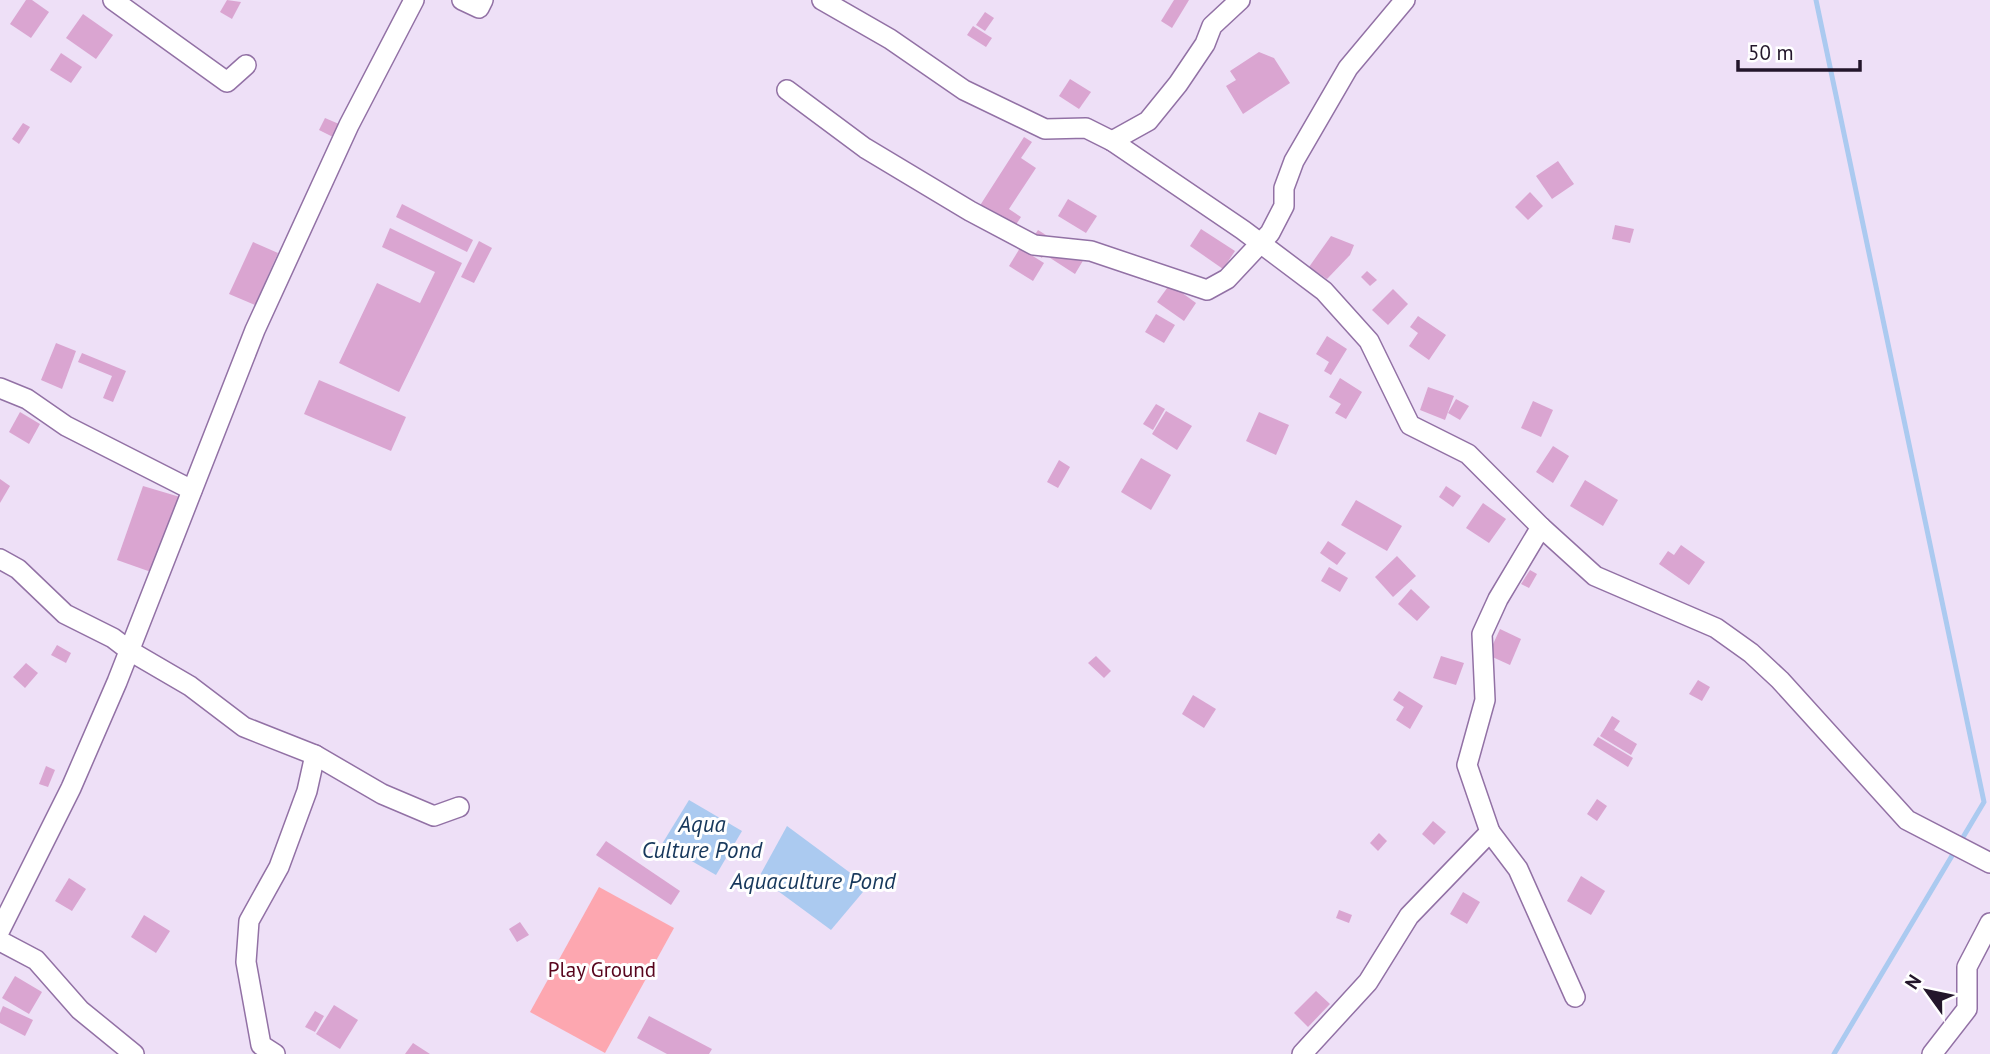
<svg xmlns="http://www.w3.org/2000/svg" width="1990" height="1054" viewBox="0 0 1990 1054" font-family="'PT Sans',sans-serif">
<rect width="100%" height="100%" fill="#eee0f7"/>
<path fill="#fda7b0" d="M599,887L674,928L605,1053L530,1012Z"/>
<g fill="#abcaf0">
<path d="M689,800L742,831L716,875L662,844Z"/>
<path d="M787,826L868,886L831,930L759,877Z"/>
</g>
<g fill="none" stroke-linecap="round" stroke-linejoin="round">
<path stroke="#abcaf0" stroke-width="5" d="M1816,0L1984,802L1834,1054"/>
</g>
<g fill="#daa5d1">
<path d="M26,0H32L49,12L31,38L10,24Z"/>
<path d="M227,0L241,2L232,19L220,12Z"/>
<path d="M1174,0H1189L1172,28L1161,21Z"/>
<path d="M985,12L994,18L985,31L976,25Z"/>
<path d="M83,14L113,35L96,59L66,38Z"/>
<path d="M973,26L992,38L986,47L967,35Z"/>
<path d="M1259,52L1274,58L1290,83L1243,114L1226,86L1236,80L1230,71Z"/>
<path d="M61,53L82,67L71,83L50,70Z"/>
<path d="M1070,79L1091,92L1079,109L1059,96Z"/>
<path d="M325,118L339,124L333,137L319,130Z"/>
<path d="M23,123L30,127L19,144L12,139Z"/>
<path d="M1024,137L1032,142L1021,158L1036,168L1009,209L1021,217L1015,226L979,207Z"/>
<path d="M1558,161L1574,184L1552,199L1536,176Z"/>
<path d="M1530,192L1543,206L1528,220L1515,207Z"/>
<path d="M1068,199L1097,216L1086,233L1058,216Z"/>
<path d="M402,204L473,240L467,252L396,217Z"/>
<path d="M1615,225L1634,229L1630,243L1612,239Z"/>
<path d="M390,228L462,263L399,392L339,363L377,283L420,303L435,272L382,247Z"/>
<path d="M1201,229L1235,251L1223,269L1190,246Z"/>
<path d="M1038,230L1084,259L1075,274L1044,254L1042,258L1026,248Z"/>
<path d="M1331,236L1354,245L1350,255L1327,279L1309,267Z"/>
<path d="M479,241L492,248L474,283L461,277Z"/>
<path d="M253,242L278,253L255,305L229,294Z"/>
<path d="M1020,248L1044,263L1033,281L1009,266Z"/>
<path d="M1367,271L1377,280L1370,286L1361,277Z"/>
<path d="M1170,284L1196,303L1184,321L1157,302Z"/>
<path d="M1393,289L1408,304L1388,325L1372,310Z"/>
<path d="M1156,314L1175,325L1164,343L1145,332Z"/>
<path d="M1418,316L1446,335L1429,360L1409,346L1418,333L1410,327Z"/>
<path d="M1327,336L1347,349L1331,375L1324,371L1329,362L1316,354Z"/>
<path d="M56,343L76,351L62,389L41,380Z"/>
<path d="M82,353L126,371L113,402L103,398L112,376L78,362Z"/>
<path d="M1340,378L1362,392L1346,419L1335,413L1341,404L1329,397Z"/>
<path d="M319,380L406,417L391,451L304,414Z"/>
<path d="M1428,387L1454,396L1445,420L1420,410Z"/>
<path d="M1456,399L1469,406L1460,420L1448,413Z"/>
<path d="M1533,401L1553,410L1541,437L1521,428Z"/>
<path d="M1156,404L1165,409L1153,430L1143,424Z"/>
<path d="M1166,411L1192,426L1177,450L1152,434Z"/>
<path d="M20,412L40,424L29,444L9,432Z"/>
<path d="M1259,412L1289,425L1276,455L1246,441Z"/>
<path d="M1553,446L1569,456L1553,483L1536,472Z"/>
<path d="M1141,458L1171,475L1151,510L1121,492Z"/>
<path d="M1059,460L1070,467L1058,488L1047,482Z"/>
<path d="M0,479L10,486L0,503Z"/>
<path d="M1585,480L1618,500L1603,526L1570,506Z"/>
<path d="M143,486L180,497L151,572L117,560Z"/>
<path d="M1446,486L1461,496L1453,507L1439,497Z"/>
<path d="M1356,500L1402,526L1387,551L1341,525Z"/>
<path d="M1483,503L1506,519L1489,543L1466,528Z"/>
<path d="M1328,541L1346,553L1337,565L1320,553Z"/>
<path d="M1681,545L1705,562L1689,585L1659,564L1668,551L1674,555Z"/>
<path d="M1397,556L1416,576L1393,597L1375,577Z"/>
<path d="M1329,567L1348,578L1340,592L1321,581Z"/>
<path d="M1530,570L1537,574L1529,588L1521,584Z"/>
<path d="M1411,589L1430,607L1417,621L1398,604Z"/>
<path d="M1500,629L1521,639L1510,665L1488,655Z"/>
<path d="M57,645L71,653L66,663L51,655Z"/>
<path d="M1096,656L1111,671L1104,678L1088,663Z"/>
<path d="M1441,656L1464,663L1456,685L1433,678Z"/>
<path d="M26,663L38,673L25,688L13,677Z"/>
<path d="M1698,680L1710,687L1702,701L1689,694Z"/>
<path d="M1399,691L1423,706L1410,729L1396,720L1404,707L1393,700Z"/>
<path d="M1193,695L1216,709L1204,728L1182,714Z"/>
<path d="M1612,716L1620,721L1614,730L1637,744L1631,755L1600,736Z"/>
<path d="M1598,737L1633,758L1628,767L1593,745Z"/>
<path d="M46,766L55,770L48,787L39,784Z"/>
<path d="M1597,799L1607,806L1597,821L1587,814Z"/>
<path d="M1433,821L1446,832L1434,845L1422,834Z"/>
<path d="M1379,833L1387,841L1378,851L1370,843Z"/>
<path d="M606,841L680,891L671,905L596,855Z"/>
<path d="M1581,876L1605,891L1591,915L1567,901Z"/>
<path d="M69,878L86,889L72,911L55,901Z"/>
<path d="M1463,892L1480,902L1467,924L1450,914Z"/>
<path d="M1339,910L1352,915L1349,923L1336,918Z"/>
<path d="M144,915L170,931L156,953L131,937Z"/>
<path d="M520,922L529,935L517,942L509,929Z"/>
<path d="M15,976L42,992L29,1014L2,998Z"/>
<path d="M1316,991L1330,1004L1308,1027L1294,1013Z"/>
<path d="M334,1005L358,1020L340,1049L316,1034Z"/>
<path d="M3,1006L33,1020L25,1036L0,1023V1013Z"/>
<path d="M315,1011L324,1016L315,1032L305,1027Z"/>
<path d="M649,1016L712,1049L709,1054H667L637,1038Z"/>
<path d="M413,1043L430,1054H405Z"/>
</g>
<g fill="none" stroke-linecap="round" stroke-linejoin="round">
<defs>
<g id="minor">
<path d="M113,0L227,82L246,65"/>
<path d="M462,0L479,8L483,0"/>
<path d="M822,0L890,39L964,90L1045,129L1086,128L1112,141L1243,230L1324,291L1369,341L1410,425L1468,454L1541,527L1498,599L1482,634L1485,700L1467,765L1490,832L1409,916L1368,982L1302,1054"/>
<path d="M787,90L865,148L970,211L1034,245L1091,251L1207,290L1227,279L1270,233L1284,206V188L1294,161L1348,68L1405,0"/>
<path d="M1112,141L1148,121L1178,84L1205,44L1212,26L1240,0"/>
<path d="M0,388L27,399L66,426L192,490"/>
<path d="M1541,527L1595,576L1716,628L1751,653L1780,680L1907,820L1990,863"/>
<path d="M0,559L18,569L65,614L113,638L130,651L190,686L244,727L315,755L382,794L434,816L459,807"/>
<path d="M1490,832L1518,869L1575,997"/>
<path d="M0,930L71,788L117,682L255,330L349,125L414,0"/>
<path d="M0,941L36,960L80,1010L134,1054"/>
<path d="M275,1054L261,1045L246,962L249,921L279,867L307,791L315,755"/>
<path d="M1932,1054L1967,1009V967L1990,923"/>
</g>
</defs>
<use href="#minor" stroke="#9271a5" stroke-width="22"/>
<use href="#minor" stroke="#fff" stroke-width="19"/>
</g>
<g text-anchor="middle" stroke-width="6" stroke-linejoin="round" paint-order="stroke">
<g font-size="21" fill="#58051d" stroke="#fff">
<text x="602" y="977">Play Ground</text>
</g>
<g font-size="23" font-style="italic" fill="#17385c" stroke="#fff">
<text x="702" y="832">Aqua<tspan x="702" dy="26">Culture Pond</tspan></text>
<text x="813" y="889">Aquaculture Pond</text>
</g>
</g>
<g transform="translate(1927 991) rotate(303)" stroke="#ffffff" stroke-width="5" paint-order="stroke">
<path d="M0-5L12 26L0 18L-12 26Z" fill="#23162b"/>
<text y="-10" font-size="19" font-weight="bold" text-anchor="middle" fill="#23162b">N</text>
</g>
<path d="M1738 60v10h122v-10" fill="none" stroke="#23162b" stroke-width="3.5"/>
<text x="1748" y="60" font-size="21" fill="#23162b" stroke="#ffffff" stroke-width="5" paint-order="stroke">50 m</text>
</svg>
